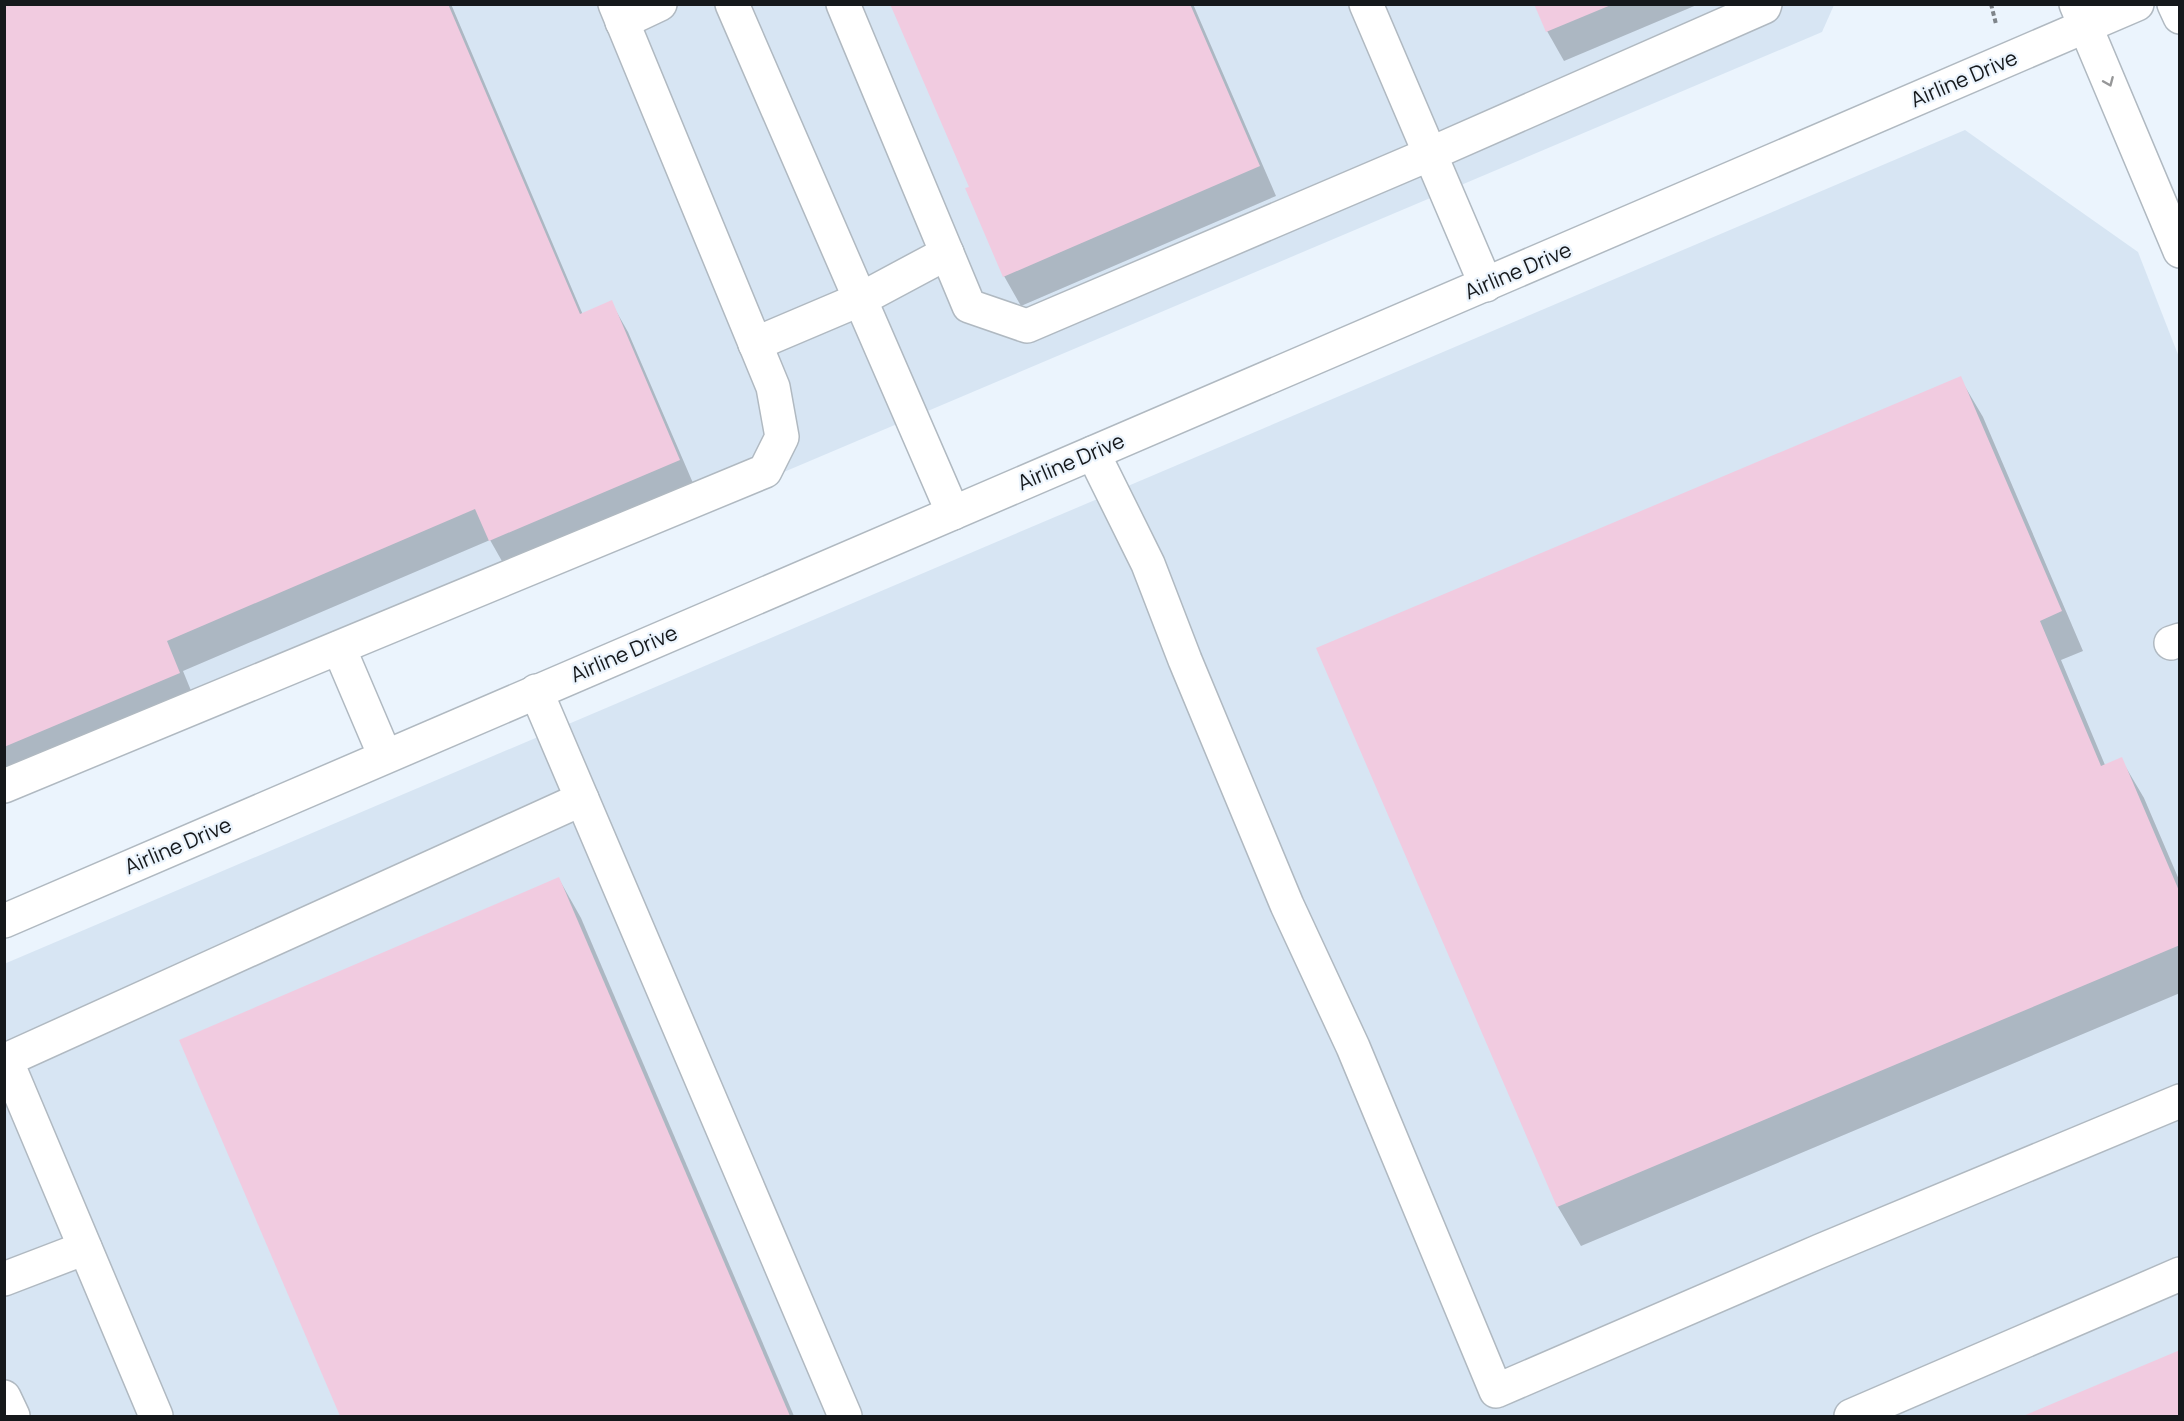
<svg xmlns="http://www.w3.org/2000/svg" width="2184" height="1421" viewBox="0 0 2184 1421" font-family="Manrope,sans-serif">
<rect width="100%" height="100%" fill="#ebf4fd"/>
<g fill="#d7e5f3">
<path d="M5,5H1834L1822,32L5,802Z"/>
<path d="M1965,130L2138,252L2179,357V1416H5L4,964Z"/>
</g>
<g fill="#0003">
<path d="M4,4H451L583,315L611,302L628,332L696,490L507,570L490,540L183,671L196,703L4,781Z"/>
<path d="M892,4H1193L1276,196L1021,306L1004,276L971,187Z"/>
<path d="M1535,4H1699L1564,61L1547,31Z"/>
<path d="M1960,378L1983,417L2083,651L2061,660L2105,765L2121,759L2144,798L2180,882V993L1581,1246L1558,1207L1318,649Z"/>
<path d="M559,879L581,918L794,1416H342L181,1041Z"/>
<path d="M2180,1351V1416H2027Z"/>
</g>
<g fill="#f1cbe0">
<path d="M4,4H448L580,314L612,300L680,460L489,541L475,509L167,641L180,673L4,747Z"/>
<path d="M890,4H1190L1260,166L1003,277L965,188L969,187Z"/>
<path d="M1534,4H1611V5L1546,32Z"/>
<path d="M1961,376L2062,611L2040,621L2101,766L2122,757L2180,893V945L1557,1207L1316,648Z"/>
<path d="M559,877L790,1416H340L179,1040Z"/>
<path d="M2180,1350V1416H2023Z"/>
</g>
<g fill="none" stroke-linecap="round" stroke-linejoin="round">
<defs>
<g id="minor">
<path d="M732,4L953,513"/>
<path d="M843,4L969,306L1027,326L1430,154L1764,7L1765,4"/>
<path d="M1366,4L1486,285"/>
<path d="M622,22L660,4"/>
<path d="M755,344L861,299L947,253"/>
<path d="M1093,453L1148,564L1185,660L1287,905L1353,1047L1496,1391L1820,1251L2180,1101"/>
<path d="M2171,643L2180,640"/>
<path d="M339,648L385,756"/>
<path d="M536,691L845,1416"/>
<path d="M4,786L765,471L782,437L773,387L615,4"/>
<path d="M4,921L2137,4"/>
<path d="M4,1279L85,1248"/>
<path d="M4,1397L13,1416"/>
<path d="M156,1416L6,1060L582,799"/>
<path d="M1851,1416L2180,1274"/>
</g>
<g id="major">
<path d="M2076,4L2180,251"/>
<path d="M2174,4L2180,17"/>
</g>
</defs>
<use href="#minor" stroke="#b0b9c1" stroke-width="36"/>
<use href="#major" stroke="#b0b9c1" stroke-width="36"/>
<path stroke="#7e848a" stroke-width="4" stroke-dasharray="4.5 3" stroke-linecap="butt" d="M1991,4L1996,24"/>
<use href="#minor" stroke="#fff" stroke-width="33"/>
<use href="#major" stroke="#fff" stroke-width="33"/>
</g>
<defs><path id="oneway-chevron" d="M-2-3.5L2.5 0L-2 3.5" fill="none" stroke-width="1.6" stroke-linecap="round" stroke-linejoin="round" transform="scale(1.5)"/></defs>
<use stroke="#969798" href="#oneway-chevron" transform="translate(2109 82) rotate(67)"/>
<g text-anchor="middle" stroke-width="4.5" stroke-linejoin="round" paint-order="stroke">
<g font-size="21" fill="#15181b" stroke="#ebf4fd">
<text transform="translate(1964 79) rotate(-23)" y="7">Airline Drive</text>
<text transform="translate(1518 271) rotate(-23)" y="7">Airline Drive</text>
<text transform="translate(1071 462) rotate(-23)" y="7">Airline Drive</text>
<text transform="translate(624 654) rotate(-23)" y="7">Airline Drive</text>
<text transform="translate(178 846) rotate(-23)" y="7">Airline Drive</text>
</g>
</g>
<rect width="2184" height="1421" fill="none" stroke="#15181b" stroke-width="12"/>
</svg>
